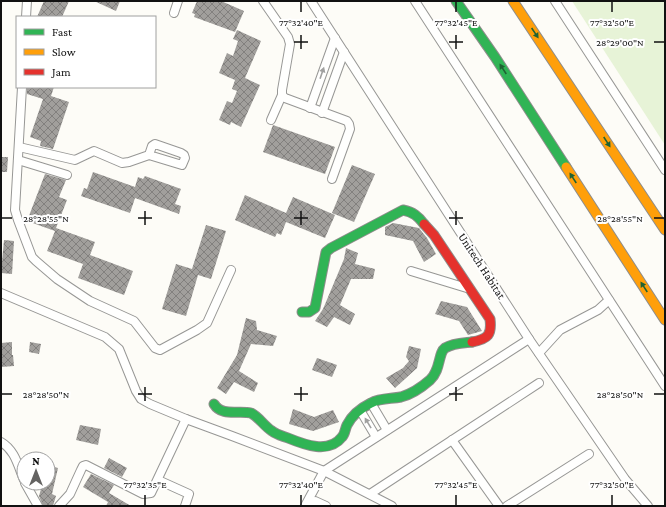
<svg xmlns="http://www.w3.org/2000/svg" width="666" height="507" viewBox="0 0 666 507" font-family="'Crimson Pro',serif">
<defs>
<pattern id="building-cross-hatch" width="8" height="8" patternUnits="userSpaceOnUse"><rect width="8" height="8" fill="#a19f9c"/><path d="M0 0l8 8M0 8l8-8" fill="none" stroke="#82807e"/></pattern>
</defs>
<rect width="100%" height="100%" fill="#fdfcf7"/>
<path fill="#e7f3d7" d="M572,1H665V145Z"/>
<g fill="url(#building-cross-hatch)">
<path d="M44,1H69L62,17H37Z"/>
<path d="M94,1H120L116,11Z"/>
<path d="M197,1H221L244,11L235,32L194,17L195,14L192,13Z"/>
<path d="M237,30L261,41L245,78L260,85L241,127L231,122L230,125L219,120L227,101L232,103L237,91L232,89L235,80L219,73L227,53L233,56L238,41L233,39Z"/>
<path d="M27,87H54L51,96L69,102L53,149L40,146L41,141L30,137L43,99L27,94Z"/>
<path d="M273,125L335,147L325,174L263,152Z"/>
<path d="M1,157H8L7,172H1Z"/>
<path d="M352,165L375,174L354,222L332,213Z"/>
<path d="M93,172L135,187L138,177L143,179L145,176L181,189L175,204L181,206L179,214L135,198L130,213L81,196L84,188L87,189Z"/>
<path d="M45,174L66,180L59,197L67,200L56,228L95,242L90,255L133,271L124,295L78,278L83,264L47,251L55,231L27,221Z"/>
<path d="M245,195L286,213L293,197L335,215L325,238L286,222L281,235L277,233L275,237L235,220Z"/>
<path d="M393,223L419,228L427,238L436,254L424,262L413,241L385,235V227Z"/>
<path d="M206,225L226,231L211,279L198,275L186,316L162,309L176,264L192,269Z"/>
<path d="M4,240L14,241L12,274L1,273Z"/>
<path d="M346,248L358,253L355,264L375,269L373,279H351L340,305L355,314L350,325L334,317L327,327L315,321L323,309L344,259Z"/>
<path d="M441,301L467,307L482,331L468,335L459,321L435,314Z"/>
<path d="M246,318L256,321L257,330L277,336L273,346L251,344L239,371L258,383L254,392L234,382L226,394L217,388L237,355Z"/>
<path d="M12,342V355H13L14,366L1,367V343Z"/>
<path d="M30,342L41,344L39,354L29,352Z"/>
<path d="M409,346L421,349L417,368L395,388L386,378L403,368L409,361L406,357Z"/>
<path d="M317,358L337,365L332,377L312,370Z"/>
<path d="M293,409L314,417L333,410L339,422L313,431L289,424Z"/>
<path d="M80,425L101,429L98,445L76,440Z"/>
<path d="M109,458L127,468L122,477L104,468Z"/>
<path d="M48,465L58,468L52,494L56,496L53,506H43L39,496L41,489L34,487L31,483H48Z"/>
<path d="M91,474L114,485L109,493L131,506H106L108,502L83,487Z"/>
</g>
<g fill="none" stroke-linecap="round" stroke-linejoin="round">
<defs>
<g id="street">
<path d="M263,1L288,37L290,44L282,90V95L285,98L347,121L349,124L350,129L332,179"/>
<path d="M311,1L529,339L625,479L648,506"/>
<path d="M415,1L665,386"/>
<path d="M555,1L665,170"/>
<path d="M174,13L178,1"/>
<path d="M26,17L27,1"/>
<path d="M22,87L15,210L18,220L32,257L36,261L57,279L90,301L134,321L155,348L160,350L197,330L207,323L231,270"/>
<path d="M310,108L335,38"/>
<path d="M322,113L344,52"/>
<path d="M271,120L282,95"/>
<path d="M19,147L75,160L94,151L122,163L129,162L149,155L182,165L185,158L184,155L181,153L155,144L152,146L149,155"/>
<path d="M18,160L67,175"/>
<path d="M411,271L470,289"/>
<path d="M1,293L105,337L119,349L136,391L141,399L150,404L186,419L232,436L324,471L392,506"/>
<path d="M539,353L560,330L598,310L609,300"/>
<path d="M371,403L387,430"/>
<path d="M360,410L376,437"/>
<path d="M452,440L499,506"/>
<path d="M1,442C15,450 18,466 24,480"/>
<path d="M158,480L189,494L185,506"/>
<path d="M25,483L38,506"/>
<path d="M370,494L539,383"/>
<path d="M59,506L70,494L81,470L83,466L86,465L143,494L151,493L186,419"/>
<path d="M305,506L324,471L529,339"/>
<path d="M312,506L315,501L326,506"/>
<path d="M507,506L589,454"/>
</g>
<g id="fast">
<path d="M456,1L495,57L566,167"/>
<path d="M302,312H309L315,308L326,252L331,248L403,210C413,212 418,216 424,224"/>
<path d="M214,404C222,417 238,410 251,413C259,417 264,426 272,431C277,435 283,436 288,438C305,445 329,454 342,437C345,434 345,429 347,425C352,415 361,408 371,403C380,398 391,399 401,397C412,394 422,387 430,380C441,370 438,353 445,348C453,343 463,343 472,342"/>
</g>
<g id="slow">
<path d="M513,1L665,230"/>
<path d="M566,167L665,320"/>
</g>
<path id="jam" d="M424,224L434,235L490,319C492,335 488,339 472,342"/>
</defs>
<use href="#street" stroke="#979795" stroke-width="10"/>
<use href="#fast" stroke="#8e8d8b" stroke-width="11"/>
<use href="#slow" stroke="#8e8d8b" stroke-width="11"/>
<use href="#jam" stroke="#8e8d8b" stroke-width="11"/>
<use href="#street" stroke="#fffffe" stroke-width="8"/>
<use href="#fast" stroke="#30b455" stroke-width="9"/>
<use href="#slow" stroke="#ff9f0a" stroke-width="9"/>
<use href="#jam" stroke="#e5322d" stroke-width="9"/>
</g>
<defs><path id="oneway-solid" d="M-6-.8H1V-3.2L6.5 0L1 3.2V.8H-6Z"/></defs>
<g fill="#206233">
<use href="#oneway-solid" transform="translate(535 33) rotate(56)"/>
<use href="#oneway-solid" transform="translate(503 69) rotate(-123)"/>
<use href="#oneway-solid" transform="translate(607 142) rotate(57)"/>
<use href="#oneway-solid" transform="translate(573 178) rotate(-123)"/>
<use href="#oneway-solid" transform="translate(644 287) rotate(-123)"/>
</g>
<g fill="#a0a09f">
<use href="#oneway-solid" transform="translate(322 73) rotate(-71)"/>
<use href="#oneway-solid" transform="translate(368 423) rotate(-121)"/>
</g>
<path fill="none" stroke="#111" stroke-width="1.5" d="M301,2V12M456,2V12M612,2V12M301,35V49M456,35V49M294,42H308M449,42H463M654,42H664M145,211V225M301,211V225M456,211V225M2,218H12M138,218H152M294,218H308M449,218H463M654,218H664M145,387V401M301,387V401M456,387V401M2,394H12M138,394H152M294,394H308M449,394H463M654,394H664M145,495V505M301,495V505M456,495V505M612,495V505"/>
<g text-anchor="middle" stroke-width="4" stroke-linejoin="round" paint-order="stroke">
<g font-size="12" fill="#111" stroke="#fff">
<text transform="translate(482 266) rotate(57)" y="4">Unitech Habitat</text>
</g>
</g>
<g font-size="10" text-anchor="middle" fill="#111" stroke="#fff" stroke-width="4" stroke-linejoin="round" paint-order="stroke">
<text x="301" y="26">77°32'40"E</text>
<text x="456" y="26">77°32'45"E</text>
<text x="612" y="26">77°32'50"E</text>
<text x="620" y="46">28°29'00"N</text>
<text x="46" y="222">28°28'55"N</text>
<text x="620" y="222">28°28'55"N</text>
<text x="46" y="398">28°28'50"N</text>
<text x="620" y="398">28°28'50"N</text>
<text x="145" y="488">77°32'35"E</text>
<text x="301" y="488">77°32'40"E</text>
<text x="456" y="488">77°32'45"E</text>
<text x="612" y="488">77°32'50"E</text>
</g>
<rect width="666" height="507" fill="none" stroke="#111111" stroke-width="4"/>
<rect x="16" y="16" width="140" height="72" fill="#ffffff" stroke="#a0a0a0"/>
<rect x="24" y="29" width="20" height="6" fill="#30b455" stroke="#a0a0a0"/>
<text x="52" y="36" font-size="12" fill="#111111">Fast</text>
<rect x="24" y="49" width="20" height="6" fill="#ff9f0a" stroke="#a0a0a0"/>
<text x="52" y="56" font-size="12" fill="#111111">Slow</text>
<rect x="24" y="69" width="20" height="6" fill="#e5322d" stroke="#a0a0a0"/>
<text x="52" y="76" font-size="12" fill="#111111">Jam</text>
<g transform="translate(36 471)"><circle r="19" fill="#ffffff" stroke="#a0a0a0"/>
<path d="M0-3L7 15L0 10L-7 15Z" fill="#646362"/>
<text y="-6" font-size="11" font-weight="bold" text-anchor="middle" fill="#111111">N</text>
</g>
</svg>
